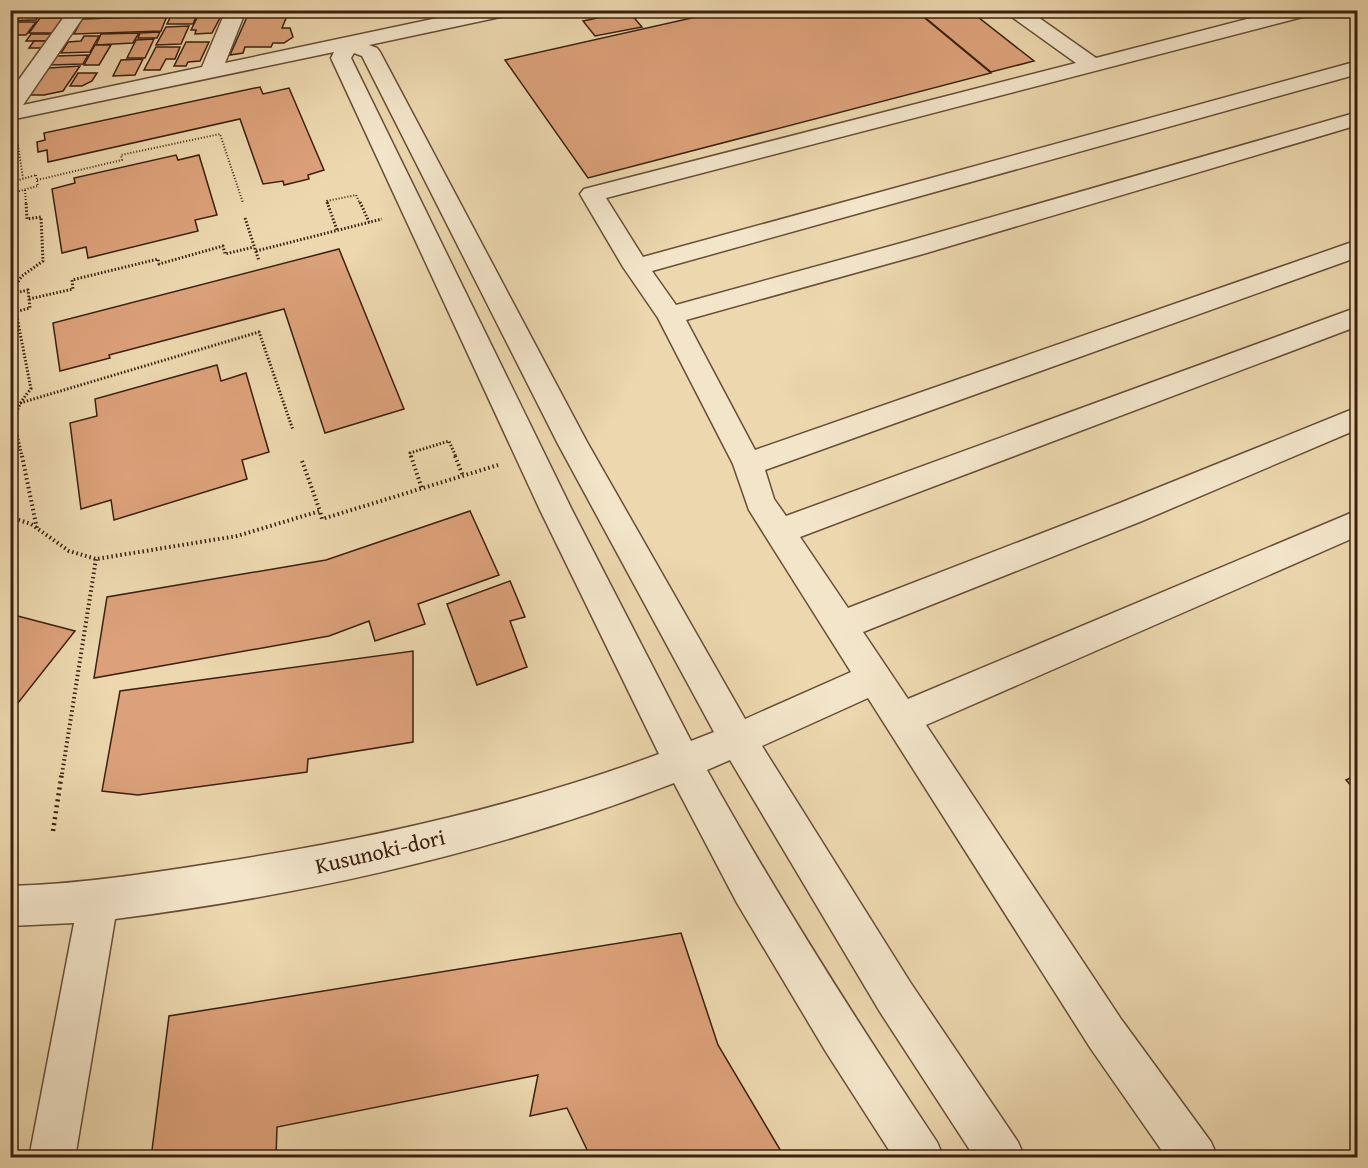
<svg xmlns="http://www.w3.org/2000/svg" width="1368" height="1168" viewBox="0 0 1368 1168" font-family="'Gentium Book Plus',serif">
<rect width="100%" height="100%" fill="#ecd7ae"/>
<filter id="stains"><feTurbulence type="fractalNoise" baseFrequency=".00333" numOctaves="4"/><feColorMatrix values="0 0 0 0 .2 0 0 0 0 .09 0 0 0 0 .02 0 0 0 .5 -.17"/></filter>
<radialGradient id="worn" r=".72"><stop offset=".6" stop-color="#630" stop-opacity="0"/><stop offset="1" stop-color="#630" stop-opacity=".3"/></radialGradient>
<g fill="#dca17a" stroke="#3b200f" stroke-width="1.5">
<path d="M45,10H73L68,18H40Z"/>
<path d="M174,10H199L193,24H167Z"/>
<path d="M250,10H291L289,14L248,15Z"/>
<path d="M390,10H432L431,14H423L422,16L388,17Z"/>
<path d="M658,10H692L663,16Z"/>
<path d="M727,10H915L991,73L588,178L505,60Z"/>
<path d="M916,10H969L1034,61L991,72Z"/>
<path d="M16,12H42L36,20L10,21Z"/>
<path d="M630,13L642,27L595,36L583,21L616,14L617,16Z"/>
<path d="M167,16L161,31L74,34L82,19Z"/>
<path d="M198,16H221L212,33L195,34L196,30H191Z"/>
<path d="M287,16L282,28H290L293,37L284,43H273L271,47H245L243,53L230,55L247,17Z"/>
<path d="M40,18H68L57,33H29Z"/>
<path d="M10,22H36L26,35H10Z"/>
<path d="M189,26L181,44L156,45L166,27Z"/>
<path d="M160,32L157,38H138L140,33Z"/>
<path d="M139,33L133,43L96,45L101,34Z"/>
<path d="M31,34H56L51,41H26Z"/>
<path d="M84,36H99L90,52L61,53L68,42L81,41Z"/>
<path d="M154,39L145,58H127L136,40Z"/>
<path d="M34,41H51L45,48H29Z"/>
<path d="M186,42H209L200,61L188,62L186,66H174Z"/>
<path d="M95,45H111L99,65H84Z"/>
<path d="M156,47H180L175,59H166L160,70H144Z"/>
<path d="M88,55L83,64L51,65L56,56Z"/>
<path d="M143,59L135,75L113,76L121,60Z"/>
<path d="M80,66L63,91L44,95H29L49,68Z"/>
<path d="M78,73H97L92,81L82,86H70Z"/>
<path d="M260,87L263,94L289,88L324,170L308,175L309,179L284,185L283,181L263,184L240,119L48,162L47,150L38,152L37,142L45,140L44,133Z"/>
<path d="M176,155L178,160L199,155L217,215L195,220L198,231L88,258L86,247L62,253L52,189L75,183L74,178Z"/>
<path d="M339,249L404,409L325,433L284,309L109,355L110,358L60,371L53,323Z"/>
<path d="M217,365L221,381L246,373L269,452L242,460L247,479L114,520L111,500L81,509L70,423L97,416L95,399Z"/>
<path d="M470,511L499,575L418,604L425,624L375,641L369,621L329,636L94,678L107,597L326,560Z"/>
<path d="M510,581L525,617L510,621L527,667L477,685L447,604Z"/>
<path d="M10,614L75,631L14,708L10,707Z"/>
<path d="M413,651V742L308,759L307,772L138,795L102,791L120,691Z"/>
<path d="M1358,774V793L1346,780Z"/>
<path d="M681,933L718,1045L785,1158H591L567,1108L530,1116L538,1075L277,1127L276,1158H151L169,1016Z"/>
</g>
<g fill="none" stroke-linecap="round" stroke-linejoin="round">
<defs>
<path id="minor" d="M69,10H88L23,105L202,67L226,10H246L225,63L475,10H514L512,14L505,16L369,45L377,48L380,52L587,442L745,719L851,672L749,510L733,464L658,318L623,267L580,194L584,189L1076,63L1012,17L1009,13L1011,10H1041L1035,15L1096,58L1282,10H1316L1314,14L606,198L643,257L1358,61V74L652,271L676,305L905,242L1358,112V125L923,254L686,320L755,450L1358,240V257L765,470L774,499L786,516L1358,307V326L800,537L848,608L1120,503L1358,407V429L1142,521L863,632L908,699L1358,510V536L926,725L1121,1019L1211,1142L1218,1158H1167L1091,1049L868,698L762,746L910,982L1018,1142L1025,1158H975L880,1012L730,760L707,770C778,898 856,1020 937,1142L944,1158H894L826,1052L737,903L674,783C496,852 305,895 115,919L75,1158H29L74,923L10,926V886C88,884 164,871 241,859C383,836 524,804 659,754L540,510L331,58L334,52L10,120V92ZM354,53L362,56L558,444L714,732L691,741L572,510L351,58Z"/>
</defs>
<use href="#minor" stroke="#674e37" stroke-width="3"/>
<g stroke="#3b200f" stroke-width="2" stroke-dasharray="1 2" stroke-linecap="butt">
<path d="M10,14L13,10"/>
<path d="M17,139L23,178"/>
<path d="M36,175L38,186L12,193V182Z"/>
<path d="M37,180L122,160L121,155L220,134L243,203"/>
<path d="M25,190L26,204"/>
<path d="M328,204L327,201L356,195L360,204"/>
</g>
<g stroke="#3b200f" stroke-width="3" stroke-dasharray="1.5 2" stroke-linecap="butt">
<path d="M327,202L337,230"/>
<path d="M360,202L369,222"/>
<path d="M245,218L259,261"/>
<path d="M256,251L382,219"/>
<path d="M10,293L22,276L43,261L41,217L27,219L26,202"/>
<path d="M29,299L73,289L72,280L158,259L159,264L223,246L225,254L254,247"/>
<path d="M16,312L31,389C8,415 16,427 22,457"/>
<path d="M10,313L30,308L28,290L11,294"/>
<path d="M10,406L259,332L293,430"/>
<path d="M11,457L19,446"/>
<path d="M411,457L410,453L449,441L456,457"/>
</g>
<g stroke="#3b200f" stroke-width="4" stroke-dasharray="1.5 3" stroke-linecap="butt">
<path d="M22,456L37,529"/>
<path d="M411,456L422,489"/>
<path d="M455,456L463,476"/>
<path d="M10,459L12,456"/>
<path d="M302,461L320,511"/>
<path d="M10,517L31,524L69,551L96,559L237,536L320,511L322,519L498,465"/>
<path d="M62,774L96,559"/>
</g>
<path stroke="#3b200f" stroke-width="4.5" stroke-dasharray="2 4" stroke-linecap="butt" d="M53,831L62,772"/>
<use href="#minor" fill="#f3e5ca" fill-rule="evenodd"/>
</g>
<g text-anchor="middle" stroke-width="4.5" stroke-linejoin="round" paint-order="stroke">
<g font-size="22" fill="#3b200f" stroke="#f3e5ca">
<text transform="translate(380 851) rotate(-13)" y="8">Kusunoki-dori</text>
</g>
</g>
<rect width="1368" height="1168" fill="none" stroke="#ecd7ae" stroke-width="36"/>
<rect x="12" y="12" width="1344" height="1144" fill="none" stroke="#3b200f" stroke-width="3"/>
<rect x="18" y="18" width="1332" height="1132" fill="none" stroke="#3b200f" stroke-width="1.5"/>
<rect width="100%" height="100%" filter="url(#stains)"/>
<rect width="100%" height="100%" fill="url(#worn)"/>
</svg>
